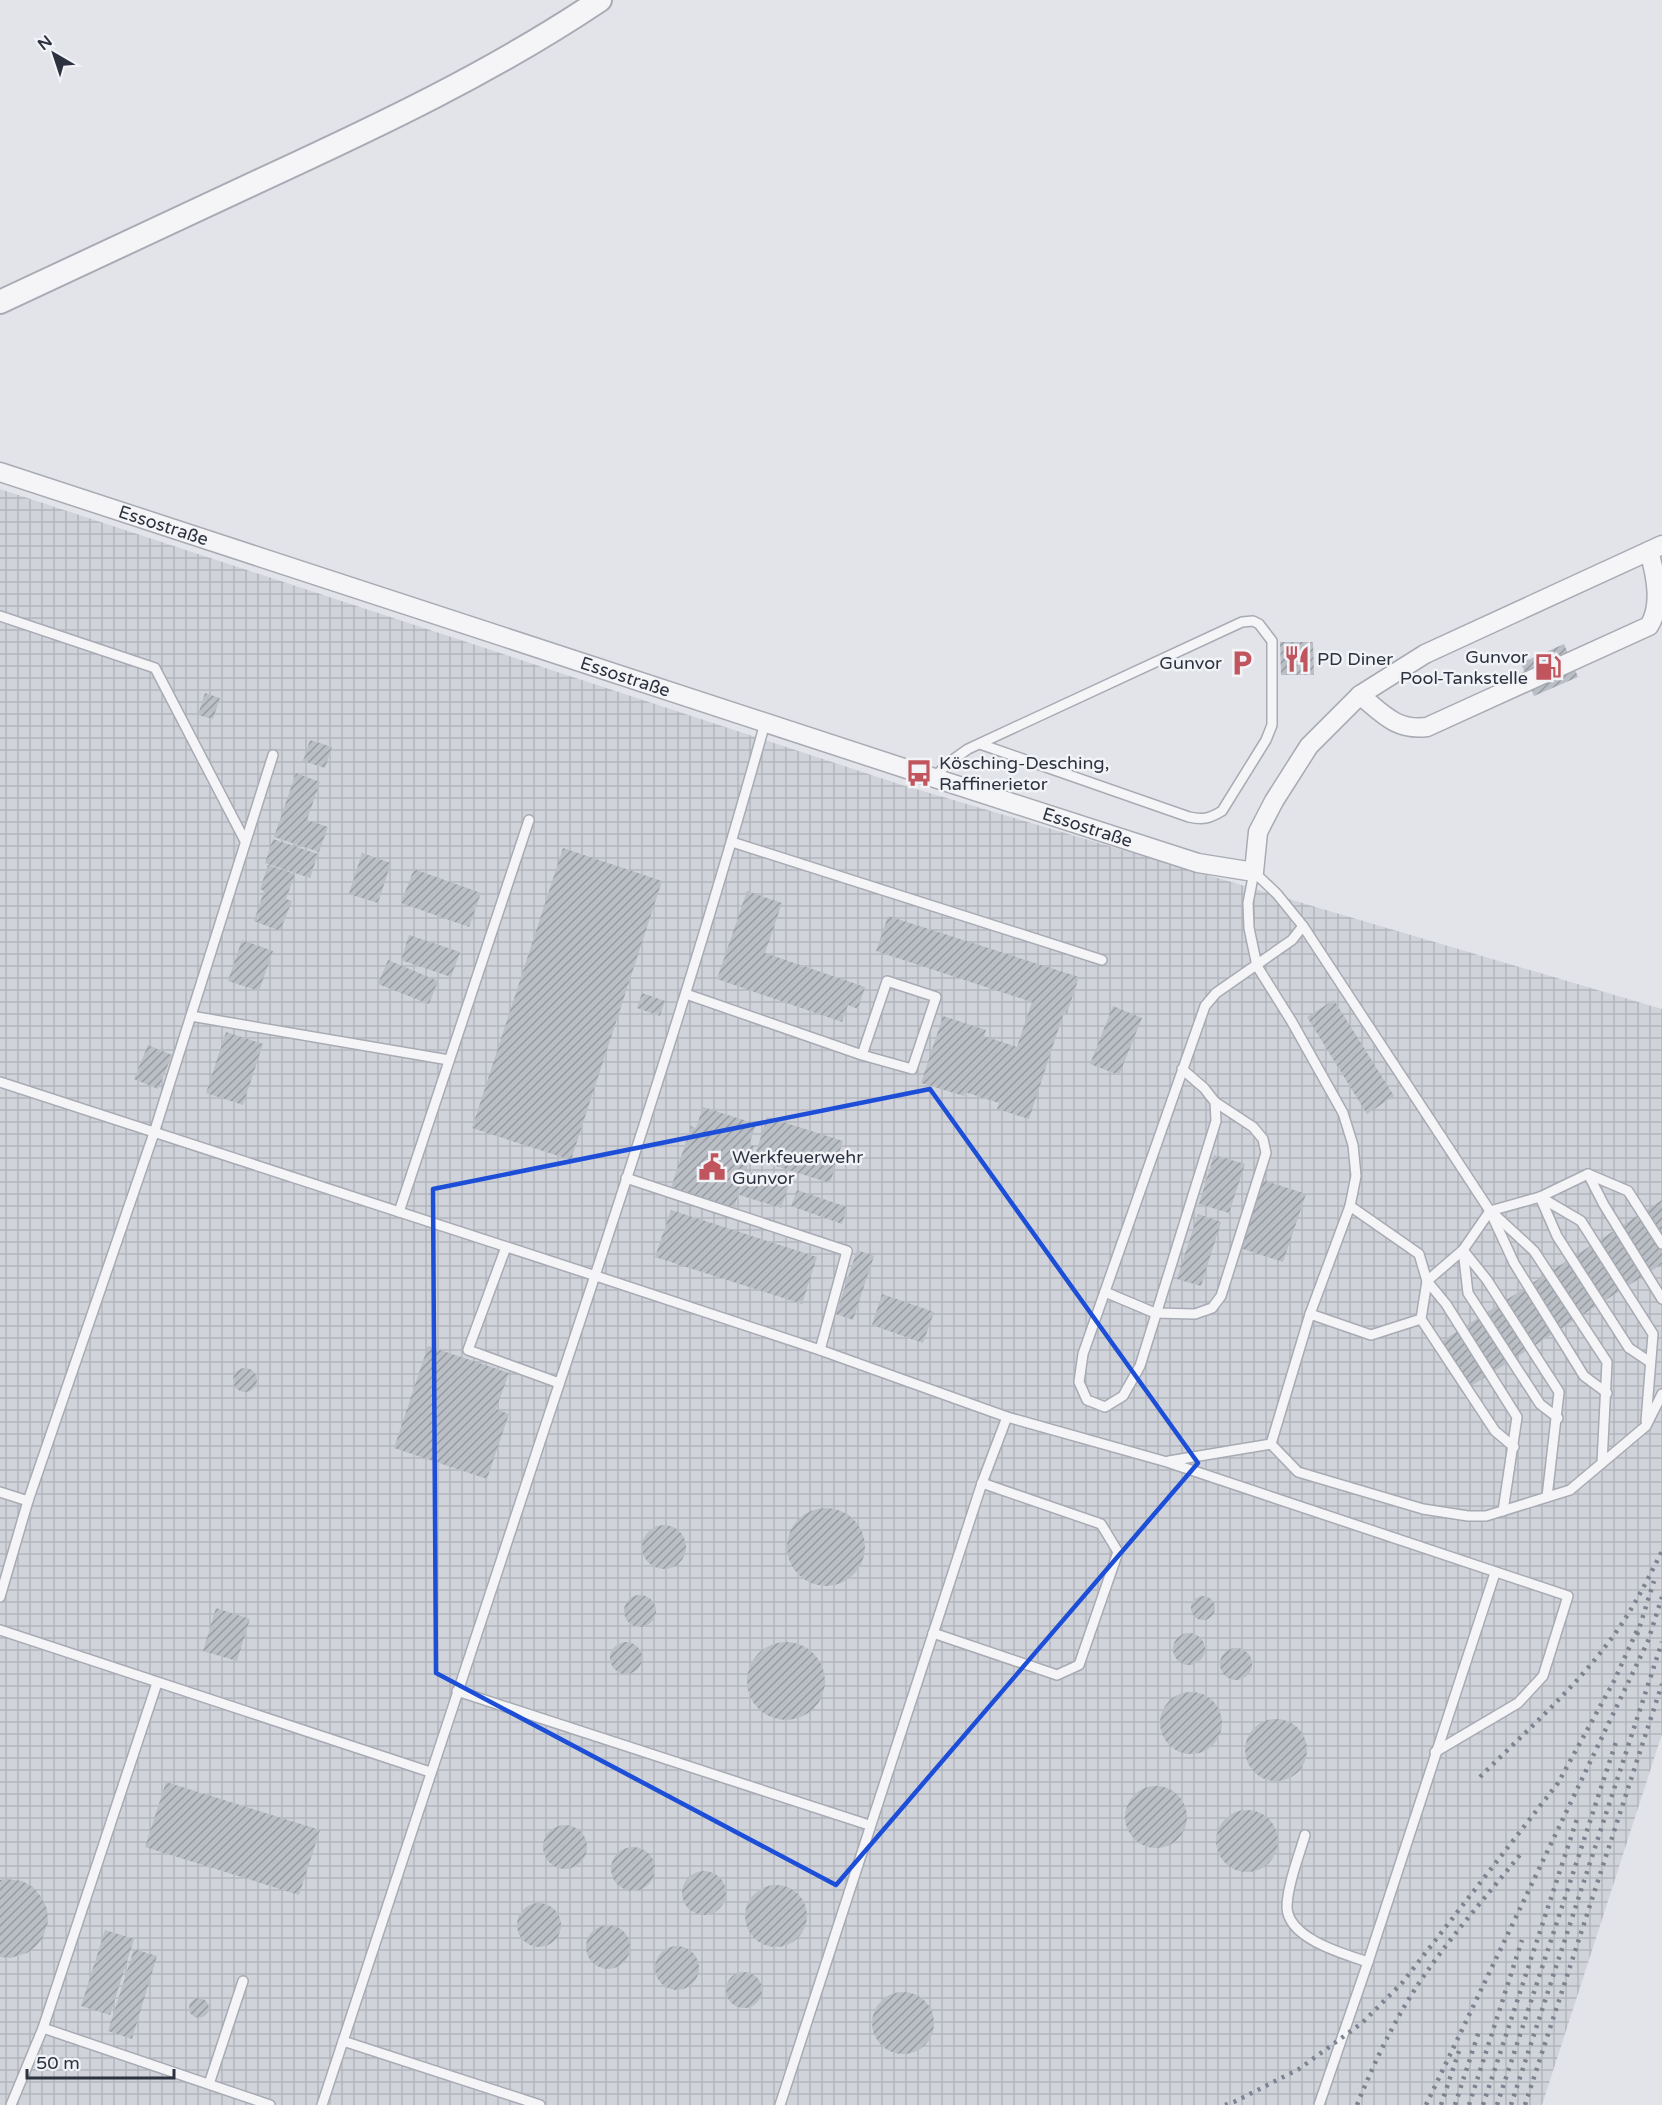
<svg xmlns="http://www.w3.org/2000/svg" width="1662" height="2105" viewBox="0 0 1662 2105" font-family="'Varela Round',sans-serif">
<defs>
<pattern id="industrial-grid" width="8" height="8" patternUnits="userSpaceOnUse" patternTransform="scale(1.5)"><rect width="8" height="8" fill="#d1d3db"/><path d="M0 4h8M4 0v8" fill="none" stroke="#b4b6bd"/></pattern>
<pattern id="building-hatch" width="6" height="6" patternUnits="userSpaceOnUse" patternTransform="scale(1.5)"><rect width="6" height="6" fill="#babec5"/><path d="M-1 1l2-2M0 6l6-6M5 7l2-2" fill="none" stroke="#979ba1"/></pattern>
</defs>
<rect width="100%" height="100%" fill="#e2e4e9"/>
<path fill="url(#industrial-grid)" d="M0,489L899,784L1662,1009V1734L1542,2105H0Z"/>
<g fill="url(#building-hatch)">
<path d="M1280,642H1313L1314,675H1281Z"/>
<path d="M1564,644L1578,677L1534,696L1521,663Z"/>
<path d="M205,693L220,698L213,719L198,715Z"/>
<path d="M310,740L332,747L325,768L303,761Z"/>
<path d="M296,773L320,782L307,820L328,827L319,852L274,837Z"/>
<path d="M273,839L318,854L310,878L265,863Z"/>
<path d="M563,848L662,881L571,1160L472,1128Z"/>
<path d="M362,853L391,863L378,903L349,894Z"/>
<path d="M268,865L295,874L286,899L292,901L280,931L254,921L264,891L260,889Z"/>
<path d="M414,869L481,893L469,927L401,903Z"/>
<path d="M747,891L782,903L765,953L865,987L858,1009L848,1005L842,1022L717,979Z"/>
<path d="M888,916L1079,977L1067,1013L1064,1012L1029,1119L997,1109L999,1103L965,1092L964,1096L921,1083L943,1016L986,1030L984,1036L1017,1047L1032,1002L876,951Z"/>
<path d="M409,935L460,952L451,977L401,960Z"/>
<path d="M242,940L273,951L259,991L228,981Z"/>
<path d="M388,960L438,981L429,1004L378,984Z"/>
<path d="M642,993L665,1001L660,1016L637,1008Z"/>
<path d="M1334,1000L1394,1096L1367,1114L1307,1017Z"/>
<path d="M1113,1006L1142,1018L1119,1075L1090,1064Z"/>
<path d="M226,1032L263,1044L243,1105L206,1093Z"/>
<path d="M148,1045L172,1055L158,1089L134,1079Z"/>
<path d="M703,1107L756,1124L749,1145L754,1146L734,1208L671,1188L691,1126L696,1128Z"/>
<path d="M767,1117L843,1141L830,1183L754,1159Z"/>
<path d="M1214,1155L1245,1164L1229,1213L1199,1204Z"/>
<path d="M747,1171L789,1184L781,1208L739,1195Z"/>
<path d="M1263,1180L1306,1194L1283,1262L1240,1248Z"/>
<path d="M797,1190L847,1207L842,1224L791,1206Z"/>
<path d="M1662,1200V1264L1462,1392L1433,1347Z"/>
<path d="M671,1210L817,1257L802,1304L655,1257Z"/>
<path d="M1198,1214L1221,1222L1201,1286L1177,1279Z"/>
<path d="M857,1250L874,1256L853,1320L836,1314Z"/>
<path d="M882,1294L934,1312L923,1343L872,1325Z"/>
<path d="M428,1346L509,1373L496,1409L509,1414L487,1479L394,1448Z"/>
<circle cx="245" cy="1380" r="12"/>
<circle cx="826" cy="1547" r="39"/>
<circle cx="664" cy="1547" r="22"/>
<circle cx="640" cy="1611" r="16"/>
<circle cx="1203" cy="1608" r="12"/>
<path d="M216,1608L250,1619L237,1661L203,1651Z"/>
<circle cx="1189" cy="1649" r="16"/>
<circle cx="786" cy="1681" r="39"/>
<circle cx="626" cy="1658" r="16"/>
<circle cx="1236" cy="1664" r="16"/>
<circle cx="1191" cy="1723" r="31"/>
<circle cx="1276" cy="1750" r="31"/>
<path d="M166,1782L320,1830L299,1895L145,1847Z"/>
<circle cx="1156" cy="1817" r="31"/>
<circle cx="1247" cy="1841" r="31"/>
<circle cx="565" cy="1847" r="22"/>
<circle cx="633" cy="1869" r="22"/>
<circle cx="704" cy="1893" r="22"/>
<path d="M7,1879L22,1881L33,1887L42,1898L47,1909L48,1922L43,1937L36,1946L27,1953L10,1958L0,1957V1880Z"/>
<circle cx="776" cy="1916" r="31"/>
<circle cx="539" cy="1925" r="22"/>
<circle cx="608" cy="1947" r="22"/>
<path d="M105,1930L134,1939L110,2015L81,2006Z"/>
<circle cx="677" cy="1968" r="22"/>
<path d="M134,1949L157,1956L132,2039L108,2031Z"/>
<circle cx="744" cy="1990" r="18"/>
<circle cx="903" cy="2023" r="31"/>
<circle cx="199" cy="2008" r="10"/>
</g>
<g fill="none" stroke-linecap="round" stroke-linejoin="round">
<defs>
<g id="service">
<path d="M0,616L155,668L245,841"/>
<path d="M934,778L947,764L968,749L1242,622L1253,621L1259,624L1272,641V725L1266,740L1222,811C1209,819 1202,820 1189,817L980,744"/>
<path d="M732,842L1102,960"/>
<path d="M1254,872L1248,903L1249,928L1257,966L1292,1022L1343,1113L1353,1145L1356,1176L1350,1206L1310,1314L1271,1444L1298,1472L1423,1509L1468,1516H1486L1570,1490L1646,1426L1662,1394"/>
<path d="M1254,872L1277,894L1303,926L1490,1211L1514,1263L1584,1376L1607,1393"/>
<path d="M686,994L862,1055L912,1069L936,997L887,981L862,1055"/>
<path d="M191,1016L449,1060"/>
<path d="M1182,1069L1204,1088L1215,1102L1216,1121L1140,1366L1123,1396L1105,1407L1087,1400L1079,1382L1083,1354L1205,1006L1216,993L1292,940L1303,926"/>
<path d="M0,1082L596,1276L820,1350L1007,1417L1167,1462L1568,1596L1543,1676L1518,1703L1435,1752"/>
<path d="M1588,1174L1604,1205L1662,1299"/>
<path d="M626,1178L847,1251L820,1350"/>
<path d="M1540,1197L1581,1221L1653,1334L1646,1421"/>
<path d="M1540,1197L1557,1236L1629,1348L1650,1362"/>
<path d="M1350,1206L1419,1254L1427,1281L1446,1304L1517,1417L1503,1511"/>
<path d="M399,1212L529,820"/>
<path d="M1494,1214L1534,1251L1607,1362L1602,1463"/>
<path d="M506,1247L468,1350L559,1383"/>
<path d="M1463,1250L1487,1280L1559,1392L1547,1497"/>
<path d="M1463,1250L1468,1293L1540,1404L1558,1418"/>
<path d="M1105,1292L1155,1313L1195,1314L1212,1308L1221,1296L1266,1153L1263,1139L1253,1127L1215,1102"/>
<path d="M1310,1314L1371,1335L1421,1319"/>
<path d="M1514,1447L1495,1431L1421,1319L1427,1281L1463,1250L1490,1211L1540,1197L1588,1174L1628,1191L1662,1244"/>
<path d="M1169,1461L1271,1444"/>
<path d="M0,1492L28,1501"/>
<path d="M0,1597L28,1501L154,1133L273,755"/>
<path d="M0,1630L430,1772"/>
<path d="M933,1633L1057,1675L1079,1665L1118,1552L1101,1524L982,1483"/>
<path d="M157,1683L43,2028L270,2105"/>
<path d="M457,1691L869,1825"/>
<path d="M1305,1835C1299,1856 1287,1886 1287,1908C1289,1939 1344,1954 1368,1962"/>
<path d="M343,2041L540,2105"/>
<path d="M209,2084L243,1981"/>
<path d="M11,2105L43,2028"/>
<path d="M322,2105C396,1881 469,1657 543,1433C621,1198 699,962 765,723"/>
<path d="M780,2105L982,1483L1007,1417"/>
<path d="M1319,2105L1368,1962L1495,1573"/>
</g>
<g id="minor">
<path id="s1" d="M0,472L919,773L1198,863L1254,872L1258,832L1274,801L1309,746L1360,695L1425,654L1662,545"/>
<path d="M1360,695C1382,713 1396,731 1427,727L1649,626C1662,606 1656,576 1649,551"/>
</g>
<path id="tertiary" d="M0,302C86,262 173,221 259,181C376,127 493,72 600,0"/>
</defs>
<use href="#service" stroke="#a8abb3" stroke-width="12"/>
<use href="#minor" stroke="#a8abb3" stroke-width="21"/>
<use href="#tertiary" stroke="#a8abb3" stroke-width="26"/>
<use href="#service" stroke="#f5f5f8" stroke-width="9"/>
<use href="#minor" stroke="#f5f5f8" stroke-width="18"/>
<use href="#tertiary" stroke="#f5f5f8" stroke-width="22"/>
<g stroke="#7d8391" stroke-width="4.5" stroke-dasharray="3 6" stroke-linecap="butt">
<path d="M1637,1635L1654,1581"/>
<path d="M1480,1777C1523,1734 1571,1692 1608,1643C1630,1615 1646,1583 1662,1551"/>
<path d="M1225,2105L1234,2102L1299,2069L1362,2023L1402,1983L1558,1783L1614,1681L1639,1626"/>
<path d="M1357,2105C1376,2058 1398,2012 1428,1970C1457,1929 1491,1891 1523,1851"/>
<path d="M1426,2105L1648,1641L1662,1597"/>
<path d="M1441,2105L1459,2051"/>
<path d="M1455,2105L1479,2031"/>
<path d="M1469,2105L1522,1940"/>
<path d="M1483,2105L1577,1819"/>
<path d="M1497,2105L1616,1742"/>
<path d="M1511,2105L1662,1642"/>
<path d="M1525,2105L1662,1684"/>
</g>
</g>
<path fill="none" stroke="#1d4ed8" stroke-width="4.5" stroke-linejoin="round" d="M930,1089L1198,1463L836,1885L436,1673L433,1189Z"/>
<defs>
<symbol id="restaurant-bare" viewBox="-9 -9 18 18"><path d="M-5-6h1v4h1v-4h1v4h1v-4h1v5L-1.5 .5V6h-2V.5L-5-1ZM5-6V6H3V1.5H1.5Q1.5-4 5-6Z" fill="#c0555e" stroke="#f2f3f7" stroke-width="2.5" paint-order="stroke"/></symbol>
<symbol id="parking-bare" viewBox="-9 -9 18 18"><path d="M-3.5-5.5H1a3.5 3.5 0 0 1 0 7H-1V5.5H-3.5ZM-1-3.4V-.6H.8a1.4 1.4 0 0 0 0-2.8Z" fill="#c0555e" stroke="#f2f3f7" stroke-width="2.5" paint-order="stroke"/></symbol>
<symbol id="fuel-bare" viewBox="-9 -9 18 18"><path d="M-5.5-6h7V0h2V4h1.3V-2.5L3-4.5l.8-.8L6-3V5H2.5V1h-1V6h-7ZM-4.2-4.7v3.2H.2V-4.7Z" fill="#c0555e" stroke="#f2f3f7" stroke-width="2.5" paint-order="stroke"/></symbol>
<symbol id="bus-bare" viewBox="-9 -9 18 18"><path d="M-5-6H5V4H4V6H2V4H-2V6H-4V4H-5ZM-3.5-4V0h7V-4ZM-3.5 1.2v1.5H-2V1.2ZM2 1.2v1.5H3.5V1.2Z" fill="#c0555e" stroke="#f2f3f7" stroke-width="2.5" paint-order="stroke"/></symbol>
<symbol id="civic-bare" viewBox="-9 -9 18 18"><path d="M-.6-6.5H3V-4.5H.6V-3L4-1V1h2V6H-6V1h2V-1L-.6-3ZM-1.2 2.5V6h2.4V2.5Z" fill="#c0555e" stroke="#f2f3f7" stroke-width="2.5" paint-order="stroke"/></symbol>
</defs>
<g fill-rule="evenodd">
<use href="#restaurant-bare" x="1278" y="640" width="38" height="38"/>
<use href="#parking-bare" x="1223" y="644" width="38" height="38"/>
<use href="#fuel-bare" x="1529" y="648" width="38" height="38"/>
<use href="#bus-bare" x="900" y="754" width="38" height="38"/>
<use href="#civic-bare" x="693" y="1148" width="38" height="38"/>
</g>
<g text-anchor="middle" stroke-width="5" stroke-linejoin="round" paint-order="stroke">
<g font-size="18" fill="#2c323f" stroke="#f2f3f7">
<text dy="6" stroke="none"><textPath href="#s1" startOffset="172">Essostraße</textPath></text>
<text dy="6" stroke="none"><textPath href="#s1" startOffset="658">Essostraße</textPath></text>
<text dy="6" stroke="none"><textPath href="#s1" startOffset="1144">Essostraße</textPath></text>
</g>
<g font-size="18" fill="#2c323f" stroke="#f2f3f7" text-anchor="start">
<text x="1528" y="663" text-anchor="end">Gunvor<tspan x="1528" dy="21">Pool-Tankstelle</tspan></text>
<text x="1317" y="665">PD Diner</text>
<text x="1222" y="669" text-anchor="end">Gunvor</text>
<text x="939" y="769">Kösching-Desching,<tspan x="939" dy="21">Raffinerietor</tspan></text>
<text x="732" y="1163">Werkfeuerwehr<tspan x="732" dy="21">Gunvor</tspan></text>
</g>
</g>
<g transform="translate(54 54) rotate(321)" stroke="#f2f3f7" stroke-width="4.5" paint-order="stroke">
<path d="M0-4.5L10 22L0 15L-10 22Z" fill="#2c323f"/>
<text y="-9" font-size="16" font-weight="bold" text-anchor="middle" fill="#2c323f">N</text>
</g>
<path d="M27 2069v9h147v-9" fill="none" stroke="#2c323f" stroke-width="3"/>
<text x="36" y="2069" font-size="18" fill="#2c323f" stroke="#f2f3f7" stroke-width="4.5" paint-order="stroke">50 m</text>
</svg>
